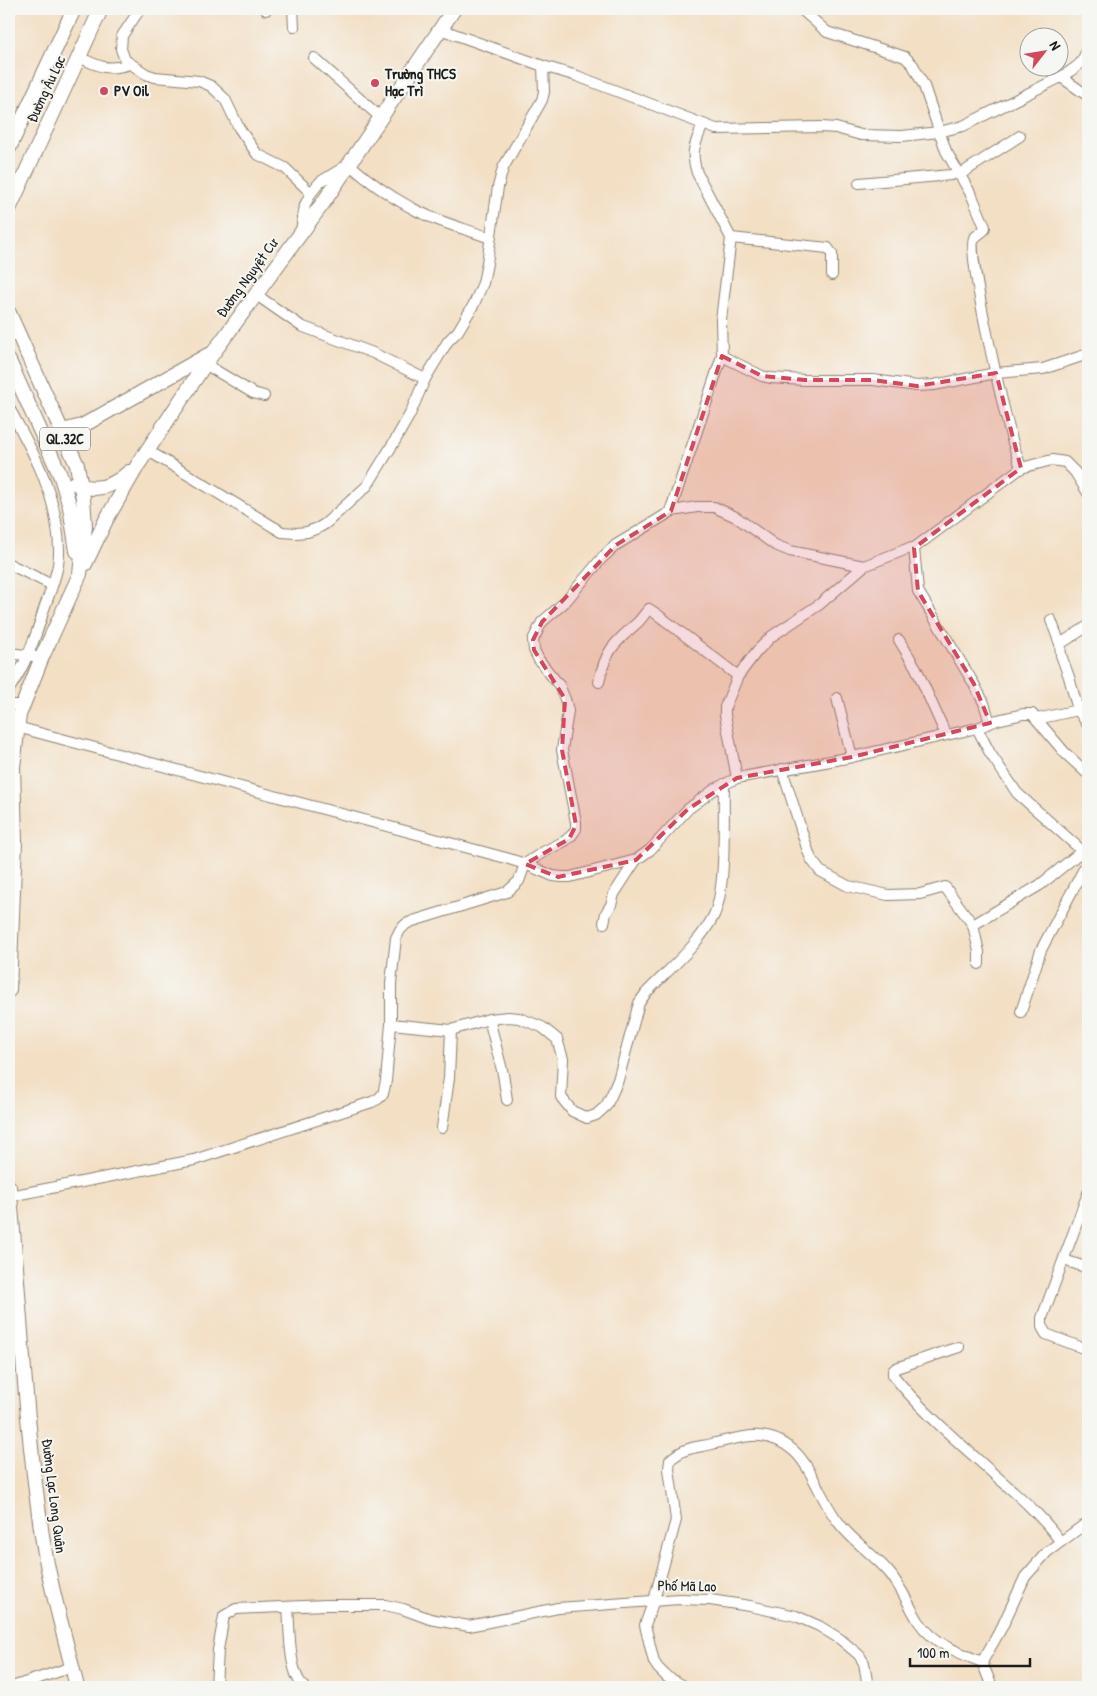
<svg xmlns="http://www.w3.org/2000/svg" width="1097" height="1696" viewBox="0 0 1097 1696" font-family="'Patrick Hand',sans-serif">
<rect width="100%" height="100%" fill="#f6f6f2"/>
<filter id="ink" filterUnits="userSpaceOnUse"><feTurbulence type="fractalNoise" baseFrequency=".02" numOctaves="2"/><feDisplacementMap in="SourceGraphic" scale="10" xChannelSelector="R" yChannelSelector="G"/><feConvolveMatrix kernelMatrix="1 2 1 2 8 2 1 2 1" color-interpolation-filters="sRGB"/></filter>
<filter id="wash" filterUnits="userSpaceOnUse"><feTurbulence type="fractalNoise" baseFrequency=".0096" numOctaves="4" result="noise"/><feDisplacementMap in="SourceGraphic" scale="20" xChannelSelector="R" yChannelSelector="G"/><feGaussianBlur stdDeviation="1.12" result="paint"/><feColorMatrix in="noise" values="0 0 0 0 0 0 0 0 0 0 0 0 0 0 0 0 0 1.4 0 .05"/><feComposite in="paint" operator="in"/></filter>
<g filter="url(#wash)">
<rect width="100%" height="100%" fill="#f3dfc4"/>
</g>
<g filter="url(#ink)">
<g fill="none" stroke-linecap="round" stroke-linejoin="round">
<defs>
<g id="minor">
<path d="M140,9L122,36L121,49L125,60L146,74L155,77L199,81L211,86L225,99L239,128L257,154L285,168L311,193L320,182L349,164C367,180 388,195 410,207C434,221 463,228 490,238"/>
<path d="M266,9V10"/>
<path d="M293,9L294,27"/>
<path d="M801,9L827,32L896,54L905,57L913,65L924,86L946,151L972,196L985,227L984,230L974,238C966,253 1004,410 1011,436C1014,447 1018,458 1021,468"/>
<path d="M440,29L543,66L577,76L716,129L822,127L836,128L861,135L902,136L939,132L963,126L1061,77L1088,96"/>
<path d="M79,57C99,67 108,71 130,64"/>
<path d="M314,58L381,118"/>
<path d="M1061,77C1078,66 1082,66 1088,46"/>
<path d="M959,175L1020,136"/>
<path d="M859,183L951,175L958,173"/>
<path d="M301,231L305,205L311,193"/>
<path d="M731,238L828,248L832,254V275"/>
<path d="M255,294L301,326L373,353L425,379"/>
<path d="M722,356L762,376L770,378L805,380H873L917,386L934,385L996,373L1043,369L1088,354"/>
<path d="M200,361L253,393L264,396"/>
<path d="M9,408C30,446 51,483 57,527C59,540 60,553 58,565C55,580 49,595 44,609C36,637 26,665 9,689"/>
<path d="M147,450L282,532L296,533L307,532L318,528L325,524L367,486L396,439L410,414L425,379L448,341L458,331L474,304L483,283L487,263L498,187L503,168L542,100L544,92L543,66"/>
<path d="M672,511V506L722,356L721,320L731,238L697,173C690,151 695,145 703,124"/>
<path d="M914,548L918,591L974,684L984,703L990,723"/>
<path d="M9,564L52,585"/>
<path d="M1051,620L1060,644L1061,655L1069,677L1078,710L1088,725"/>
<path d="M899,640L916,668L946,735"/>
<path d="M1060,644L1088,626"/>
<path d="M9,653L33,656"/>
<path d="M599,682C605,652 613,644 636,624C641,620 644,614 649,609L658,615L738,676"/>
<path d="M837,698L852,757"/>
<path d="M9,705H22"/>
<path d="M1037,719L1078,710L1088,705"/>
<path d="M17,727L506,858L525,864L553,876L562,877H570L636,860L650,850L688,809L715,789L737,778L852,757L977,728L997,720L1023,714H1032L1065,753L1088,774"/>
<path d="M977,728L990,753L1017,793L1088,856"/>
<path d="M782,769L806,845L811,859L820,871L848,886L888,895L920,894L945,887L973,925L979,952V964"/>
<path d="M737,778L725,715V707L738,676L757,651L772,636L820,604L864,566L907,549L914,548L1021,468L1052,460L1065,462L1075,472L1088,493"/>
<path d="M604,923L606,913L611,905L614,894L636,860"/>
<path d="M973,925L1040,885L1082,851"/>
<path d="M1021,1012L1041,950L1088,861"/>
<path d="M489,1019L503,1074L507,1100"/>
<path d="M391,1024L451,1030L489,1019L508,1017L519,1018L542,1027L557,1039L563,1059L561,1097L572,1111L587,1118L596,1115L606,1106L611,1096L618,1080L639,1003L646,993C669,969 699,945 714,915C727,887 723,817 724,784"/>
<path d="M442,1128L449,1078L451,1030"/>
<path d="M1088,1193L1042,1318V1327L1046,1334L1088,1350"/>
<path d="M10,1196L194,1160L372,1102L378,1099L383,1094L386,1081L391,1024V983L396,938L400,930L406,924L413,921L507,892L519,881L525,864L545,851L565,841L572,835L576,829V822L562,750L568,711L565,699L559,685L539,660L534,650L533,640L542,622L565,602L602,558L616,545L672,511L697,507H714L736,517L775,545L790,551L864,566"/>
<path d="M1064,1260L1088,1268"/>
<path d="M959,1347L896,1368L893,1371V1375C922,1412 961,1444 996,1476C1019,1496 1042,1516 1060,1541"/>
<path d="M288,1607C290,1629 288,1672 304,1687"/>
<path d="M982,1662L1002,1627L1025,1577L1047,1552L1088,1522"/>
<path d="M12,1687L72,1667"/>
<path d="M216,1687L218,1650L224,1616L236,1609L326,1605H385L403,1609L430,1619L469,1626L558,1608L679,1599L710,1600L750,1606L796,1616L819,1626L840,1639L859,1655L864,1663L868,1687"/>
<path d="M686,1687L667,1677L658,1668L654,1662L645,1625L654,1600L676,1520L669,1469L670,1460C685,1447 694,1448 712,1444C743,1437 767,1427 794,1451C810,1465 821,1498 834,1516C848,1538 870,1551 887,1570C901,1585 908,1605 919,1622C933,1643 959,1653 982,1662L992,1687"/>
</g>
<g id="highway">
<path d="M9,148L74,9"/>
<path d="M9,209L101,9"/>
<path d="M9,313L77,465L83,498L85,526L80,574L42,657L19,715L13,767L15,841L9,990"/>
<path d="M9,361L61,477L70,507L77,551"/>
<path d="M62,431L82,426L208,355"/>
<path d="M74,483C95,493 113,487 129,472"/>
<path d="M85,564L106,520L139,463L205,364L323,203L454,9"/>
<path d="M9,1187C20,1298 24,1410 40,1521C47,1578 64,1632 77,1687"/>
</g>
</defs>
<use href="#minor" stroke="#887e70" stroke-width="12"/>
<use href="#highway" stroke="#887e70" stroke-width="16"/>
<use href="#minor" stroke="#fff" stroke-width="10"/>
<use href="#highway" stroke="#fff" stroke-width="14"/>
</g>
</g>
<path fill="#d1495b" fill-opacity="0.2" stroke="#d1495b" stroke-width="4" stroke-dasharray="10 6" stroke-linejoin="round" d="M722,356L762,376L805,380H873L917,386L996,373L1021,468L914,548L918,591L974,684L990,723L852,757L737,778L688,809L636,860L558,877L525,864L569,839L576,825L562,750L565,699L534,650L533,640L542,622L616,545L671,511Z"/>
<g fill="#d1495b" stroke="#f6f6f2" stroke-width="2">
<circle cx="375" cy="83" r="5"/>
<circle cx="104" cy="91" r="5"/>
</g>
<g text-anchor="middle" stroke-width="4" stroke-linejoin="round" paint-order="stroke">
<rect fill="#f6f6f2" stroke="#5d5d5c" stroke-width="1" x="40" y="427.5" width="50" height="23" rx="4"/>
<g font-size="14" font-weight="bold" fill="#1c1c1c">
<text x="65" y="444">QL.32C</text>
</g>
<g font-size="15" font-weight="bold" fill="#1c1c1c" stroke="#f6f6f2" text-anchor="start">
<text x="385" y="79">Trường THCS<tspan x="385" dy="17">Hạc Trì</tspan></text>
<text x="114" y="96">PV Oil</text>
</g>
<g font-size="15" fill="#1c1c1c" stroke="#f6f6f2">
<text transform="translate(46 89) rotate(-65)" y="5">Đường Âu Lạc</text>
<text transform="translate(247 278) rotate(-54)" y="5">Đường Nguyệt Cư</text>
<text transform="translate(54 1496) rotate(83)" y="5">Đường Lạc Long Quân</text>
<text transform="translate(687 1586) rotate(1)" y="5">Phố Mã Lao</text>
</g>
</g>
<rect width="1097" height="1696" fill="none" stroke="#f6f6f2" stroke-width="30"/>
<g transform="translate(1044 52) rotate(59)"><circle r="24" fill="#f6f6f2" stroke="#9f9f9c"/>
<path d="M0-4L9 19L0 12L-9 19Z" fill="#d1495b"/>
<text y="-8" font-size="14" font-weight="bold" text-anchor="middle" fill="#1c1c1c">N</text>
</g>
<path d="M910 1658v8h120v-8" fill="none" stroke="#1c1c1c" stroke-width="2.5"/>
<text x="917" y="1658" font-size="15" fill="#1c1c1c" stroke="#f6f6f2" stroke-width="4" paint-order="stroke">100 m</text>
</svg>
